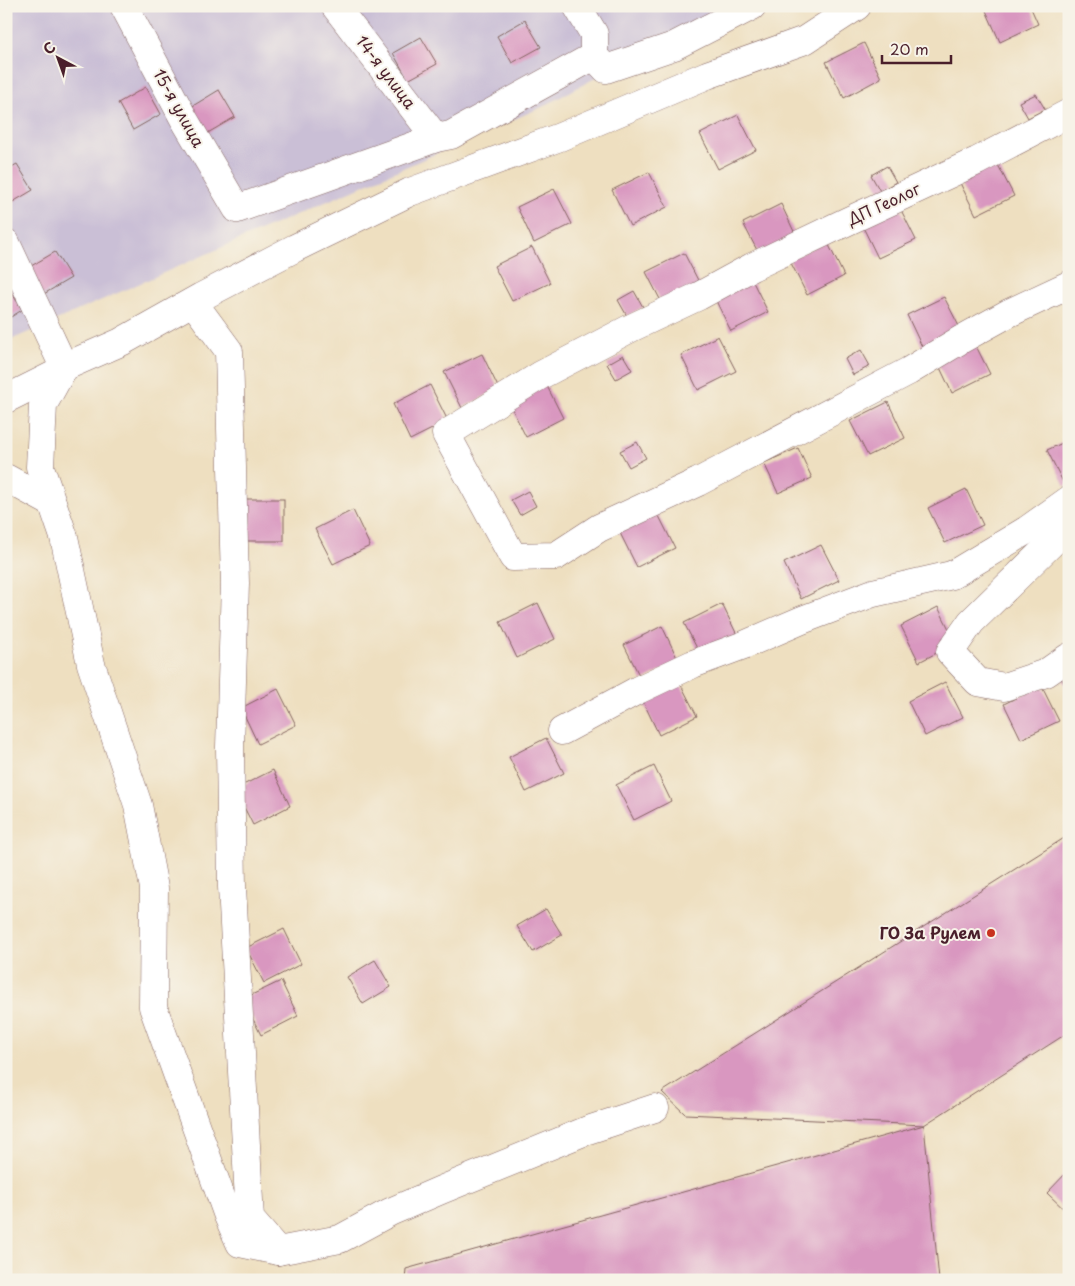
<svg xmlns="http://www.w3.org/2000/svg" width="1075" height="1286" viewBox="0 0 1075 1286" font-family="'Playpen Sans',sans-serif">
<rect width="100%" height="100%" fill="#f7f3e8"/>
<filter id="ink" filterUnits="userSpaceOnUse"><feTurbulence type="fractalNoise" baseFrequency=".02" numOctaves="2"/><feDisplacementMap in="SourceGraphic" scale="10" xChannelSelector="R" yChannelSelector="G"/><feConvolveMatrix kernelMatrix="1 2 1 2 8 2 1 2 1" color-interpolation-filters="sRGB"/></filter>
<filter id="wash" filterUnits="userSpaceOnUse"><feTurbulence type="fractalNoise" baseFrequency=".0096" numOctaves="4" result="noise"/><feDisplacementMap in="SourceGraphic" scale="20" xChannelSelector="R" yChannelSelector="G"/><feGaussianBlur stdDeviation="1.12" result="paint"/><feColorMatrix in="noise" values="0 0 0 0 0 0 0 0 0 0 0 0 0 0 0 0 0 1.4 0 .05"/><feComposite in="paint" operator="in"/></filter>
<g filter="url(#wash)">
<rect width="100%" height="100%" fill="#eedfc0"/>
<path fill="#cabfd6" d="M6,6H727L542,107L6,342Z"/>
<g id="blocks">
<g fill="#d997c0">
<path d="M984,6H1030L1038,24L1000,42Z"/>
<path d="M525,20L541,47L512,63L497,36Z"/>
<path d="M421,37L437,64L408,80L393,53Z"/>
<path d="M864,43L881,78L844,98L826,62Z"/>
<path d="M146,87L161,114L133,130L118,103Z"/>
<path d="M219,90L235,117L206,134L191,107Z"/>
<path d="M1036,94L1045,109L1028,118L1019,102Z"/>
<path d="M738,115L756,150L718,169L700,134Z"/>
<path d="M996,161L1014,196L976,215L958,179Z"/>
<path d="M17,164L33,190L6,206V170Z"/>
<path d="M887,166L896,182L880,191L871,175Z"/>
<path d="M649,172L667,207L630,226L612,190Z"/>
<path d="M554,189L572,224L534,243L517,207Z"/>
<path d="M781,204L798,240L761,258L743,223Z"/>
<path d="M898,204L916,240L878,258L861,223Z"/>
<path d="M827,241L844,276L807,295L789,259Z"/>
<path d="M532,247L550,283L512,301L494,266Z"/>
<path d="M55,252L71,278L42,295L26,269Z"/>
<path d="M684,253L702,288L664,307L646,272Z"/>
<path d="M750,276L768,312L731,331L713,295Z"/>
<path d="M6,283L22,310L6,320Z"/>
<path d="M634,291L643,307L627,316L618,300Z"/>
<path d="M944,297L962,332L924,351L907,315Z"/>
<path d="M718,336L736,371L698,390L681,355Z"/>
<path d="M972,338L990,374L952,393L935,357Z"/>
<path d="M861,350L870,366L853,375L845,359Z"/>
<path d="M482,354L499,389L462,408L444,372Z"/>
<path d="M623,355L632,370L616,379L607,364Z"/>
<path d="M545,382L563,418L526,437L508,401Z"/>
<path d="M430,385L448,421L410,440L393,404Z"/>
<path d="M888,402L905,438L868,456L850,421Z"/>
<path d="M1069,440V484L1065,486L1047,450Z"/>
<path d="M637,442L646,458L629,467L620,451Z"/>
<path d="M798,448L812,478L778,493L764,463Z"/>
<path d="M966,489L983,525L945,543L928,508Z"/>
<path d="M528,491L536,506L520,515L511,500Z"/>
<rect x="244" y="499" width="40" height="42"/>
<path d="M353,510L370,546L333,564L315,529Z"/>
<path d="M657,512L675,548L637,567L619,531Z"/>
<path d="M821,545L839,580L801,599L784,563Z"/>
<path d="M538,603L555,639L517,658L500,622Z"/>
<path d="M722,604L739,639L702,658L684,623Z"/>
<path d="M938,607L956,643L919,662L901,626Z"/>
<path d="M662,626L679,662L642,681L624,645Z"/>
<path d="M1069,671V693L1060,675Z"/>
<path d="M679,681L697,716L659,735L642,699Z"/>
<path d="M945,682L963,717L925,736L908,701Z"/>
<path d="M1041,685L1059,721L1021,739L1004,704Z"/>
<path d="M278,689L296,725L258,744L241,708Z"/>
<path d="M546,738L564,773L526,792L509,757Z"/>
<path d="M654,766L671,801L634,820L616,785Z"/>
<path d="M273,770L290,806L253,825L235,789Z"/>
<path d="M1069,835V1032L924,1125L685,1114L662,1092Z"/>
<path d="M546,909L562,935L533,952L517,926Z"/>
<path d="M284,929L301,964L264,983L246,948Z"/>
<path d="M375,960L391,987L363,1004L347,977Z"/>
<path d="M281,981L298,1016L261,1035L243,999Z"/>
<path d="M924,1125L939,1280H405L406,1269Z"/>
<path d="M1069,1170V1214L1047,1193Z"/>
</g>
</g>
</g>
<g filter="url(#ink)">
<use href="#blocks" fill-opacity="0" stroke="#83625f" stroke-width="1"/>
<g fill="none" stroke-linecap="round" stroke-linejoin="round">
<defs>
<g id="street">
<path d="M124,6L184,119L237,209L436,138L451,135L594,56L606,69L674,46L752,6"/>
<path d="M335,6L436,138"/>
<path d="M577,6L594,34V56"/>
<path d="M1069,113L977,161L848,221L752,267L699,296L631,328L541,375L446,434L513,557L556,556L599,528L698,482L909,371L962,339L1009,313L1069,285"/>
<path d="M6,243L64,367"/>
<path d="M193,302L229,351L235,583L230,747L232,887L250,1219L278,1251"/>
<path d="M6,399L62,371"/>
<path d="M6,478L19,485L52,503"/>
<path d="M1069,526L971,622L950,652L978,682L1004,687L1046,673L1069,657"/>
<path d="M562,731L638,690L693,664L744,645L802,620L873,593L952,575L1027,530L1069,500"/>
<path d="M655,1108L588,1130L441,1190L390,1212L340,1239L278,1251L240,1243L228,1216L153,1007L154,888L138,805L91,664L64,537L40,467L43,405L64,367L121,342L201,297L295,248L410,192L560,137L707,75L805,40L857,6"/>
</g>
</defs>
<use href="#street" stroke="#83625f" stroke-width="29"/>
<use href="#street" stroke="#fff" stroke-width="28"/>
</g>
</g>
<circle fill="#c8321e" stroke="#f7f3e8" stroke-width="2" cx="991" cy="933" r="5"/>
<g text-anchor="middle" stroke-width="4" stroke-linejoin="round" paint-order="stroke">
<g font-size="16" fill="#4a1f2b" stroke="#f7f3e8">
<text transform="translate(386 72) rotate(53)" y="6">14-я улица</text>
<text transform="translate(179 108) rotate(61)" y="6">15-я улица</text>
<text transform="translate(884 204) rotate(-25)" y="6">ДП Геолог</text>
</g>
<g font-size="16" font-weight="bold" fill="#4a1f2b" stroke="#f7f3e8" text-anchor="end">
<text x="981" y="939">ГО За Рулем</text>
</g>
</g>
<rect width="1075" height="1286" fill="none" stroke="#f7f3e8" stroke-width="25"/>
<g transform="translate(58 58) rotate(319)" stroke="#f7f3e8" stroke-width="4" paint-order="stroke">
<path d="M0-4L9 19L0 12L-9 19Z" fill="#4a1f2b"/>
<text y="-8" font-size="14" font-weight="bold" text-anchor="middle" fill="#4a1f2b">С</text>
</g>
<path d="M882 55v8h69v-8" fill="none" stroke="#4a1f2b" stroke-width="2.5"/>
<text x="890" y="55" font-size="15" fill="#4a1f2b" stroke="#f7f3e8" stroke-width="4" paint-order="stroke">20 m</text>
</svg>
